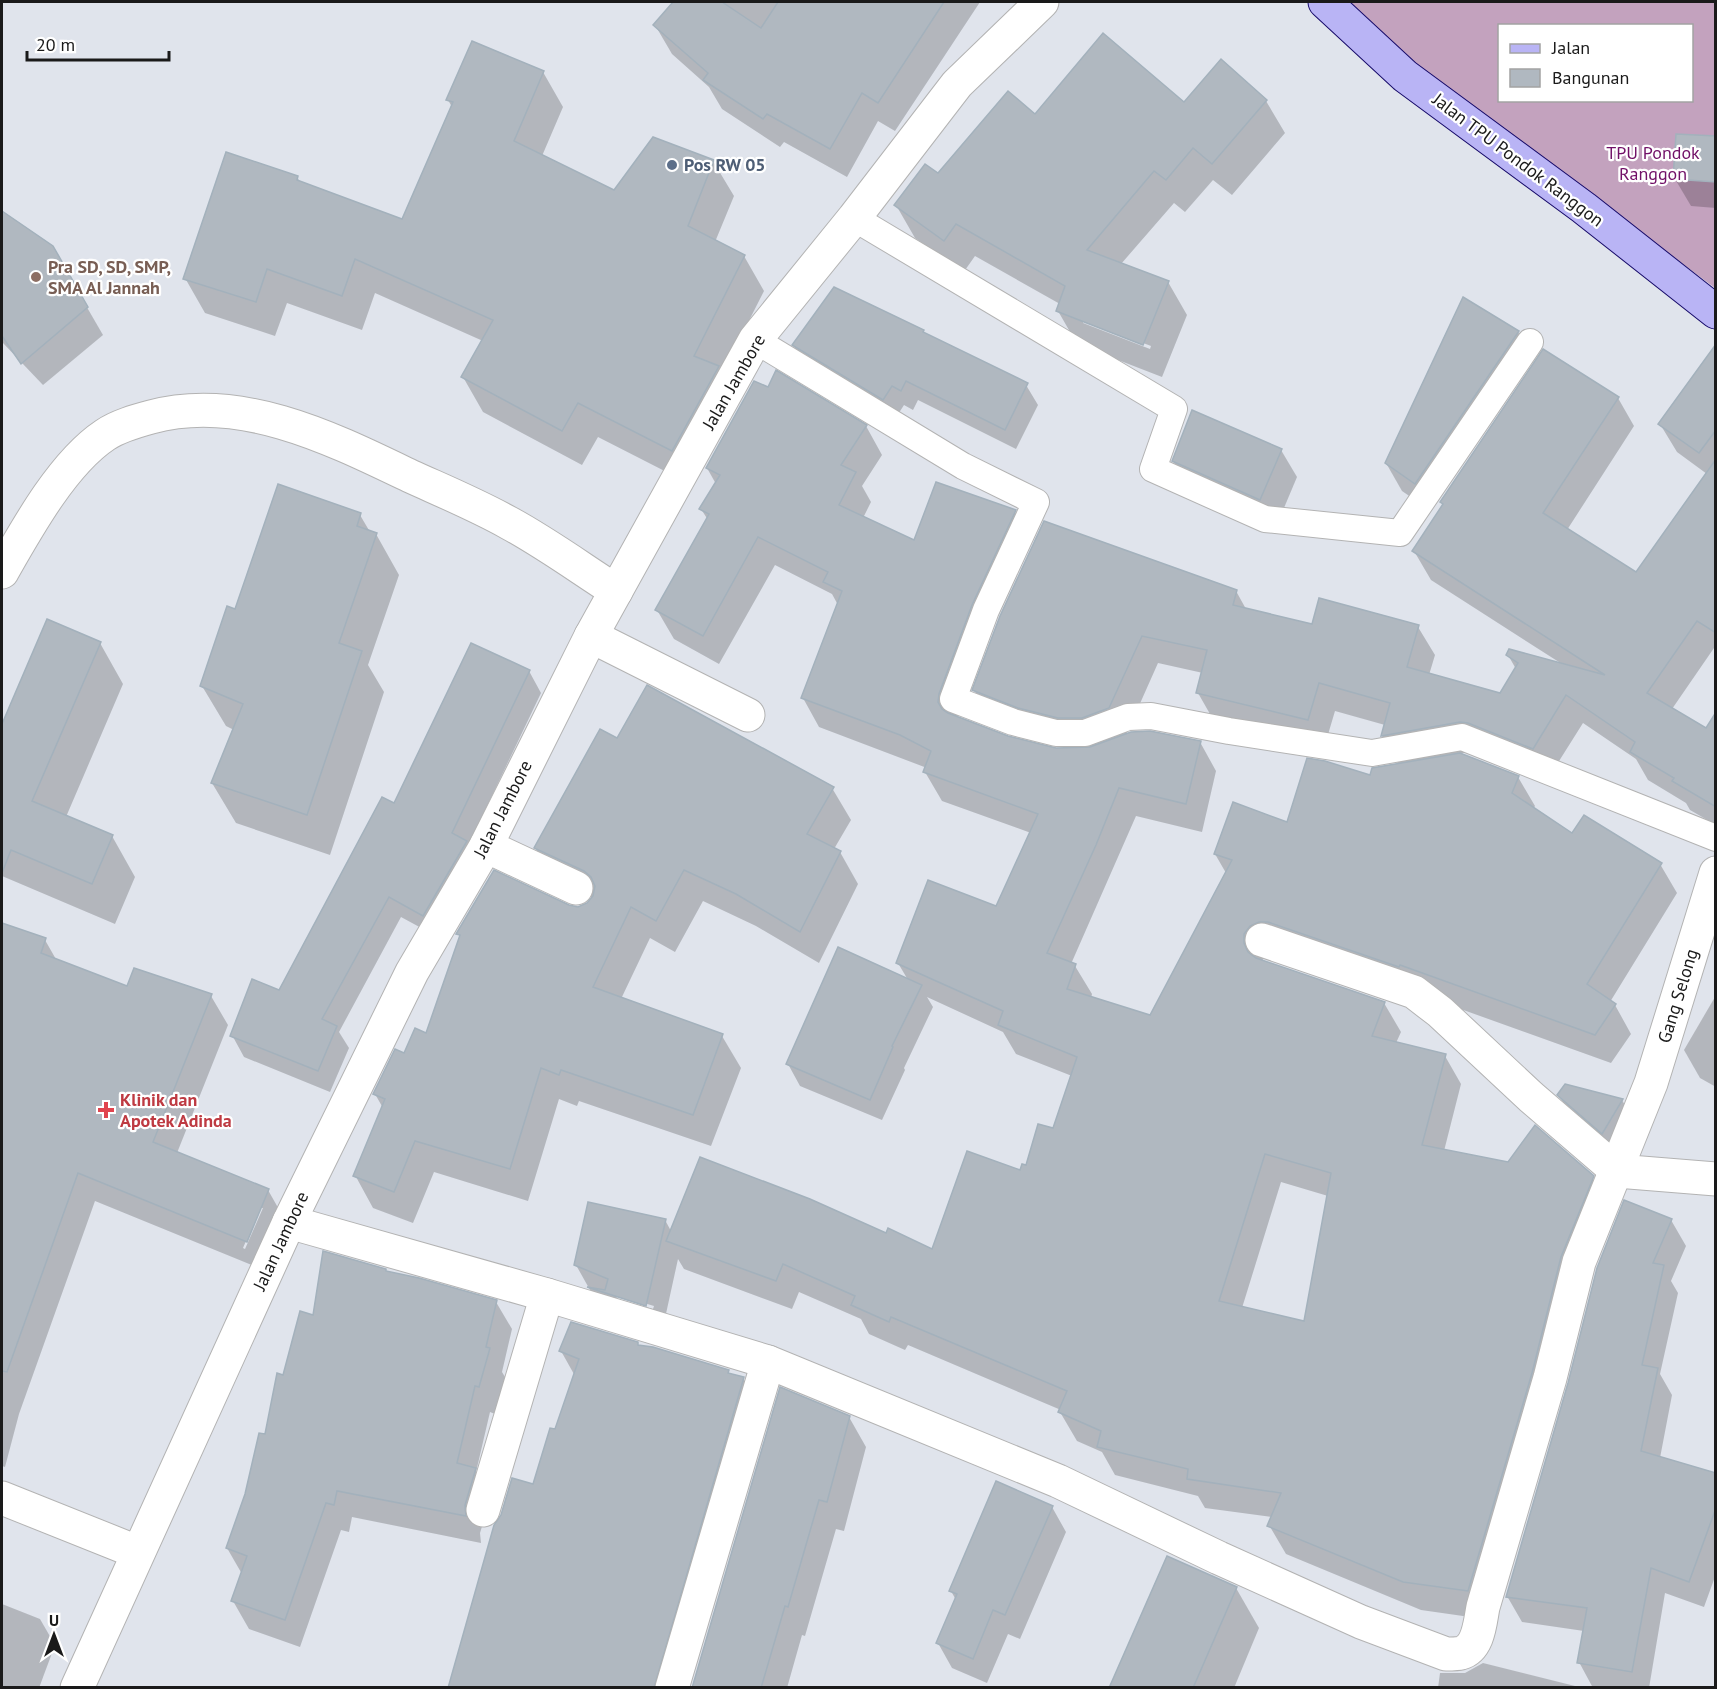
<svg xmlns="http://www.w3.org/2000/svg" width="1717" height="1689" viewBox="0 0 1717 1689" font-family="'PT Sans',sans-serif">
<rect width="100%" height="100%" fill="#e0e4ec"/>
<path fill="#c3a2be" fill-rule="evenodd" d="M1338,2H1715V288L1369,29ZM1500,26H1692V100H1500Z"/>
<g fill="#0003" fill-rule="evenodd">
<path d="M675,2H980L895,131L878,121L847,177L784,142L780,147L722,109L709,87L672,54L655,25Z"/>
<path d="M543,72L563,107L542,156L614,192L713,161L734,196L715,242L744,256L764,291L722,374L692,485L598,437L582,465L483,412L463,377L483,341L375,293L362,330L287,303L275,336L205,313L185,278L297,177L301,184L403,220L452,107L448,100Z"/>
<path d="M1266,101L1285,133L1232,195L1213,180L1185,212L1174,203L1121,264L1168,282L1187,315L1162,377L1077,344L1058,311L1060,304L975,256L963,273L915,238L896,205L938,175L1035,116L1185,104ZM1083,320L1151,346L1150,349L1083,323Z"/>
<path d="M1716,138V208L1691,206L1675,179Z"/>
<path d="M2,213L52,247L103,335L43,385L2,342Z"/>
<path d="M923,331L926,335L1026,385L1038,405L1016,449L918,400L913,410L904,405L895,419L805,365L793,345Z"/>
<path d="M1518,332L1534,359L1431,511L1402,491L1386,463Z"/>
<path d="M1716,365V649L1714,648L1672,709L1716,736V825L1690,810L1686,803L1648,780L1636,759L1583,723L1549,777L1477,750L1459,754L1518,777L1535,806L1533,809L1572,835L1660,864L1677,893L1610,1002L1615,1005L1631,1034L1611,1063L1416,993L1266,954L1262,961L1384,1003L1401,1032L1396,1043L1445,1056L1461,1084L1444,1151L1592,1177L1609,1206L1484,1619L1421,1610L1286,1554L1269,1525L1272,1517L1205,1508L1198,1496L1115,1475L1102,1452L1077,1441L1060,1412L1061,1410L908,1345L905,1350L869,1334L861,1319L799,1292L792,1309L684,1269L678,1259L662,1332L604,1315L576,1265L665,1220L671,1231L886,1235L933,1251L1027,1167L1054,1130L1072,1076L1016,1054L1003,1032L927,997L933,1007L904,1068L905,1070L882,1120L800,1086L788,1064L908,980L898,963L996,908L1031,833L942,801L925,772L927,768L819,727L803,698L838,605L832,594L775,565L719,664L674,639L657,610L708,520L701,509L716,484L707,468L866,426L882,455L862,486L871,502L863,518L914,542L1015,512L1031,540L988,634L957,718L1007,737L1056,749L1082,748L1035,736L990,719L974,690L1236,591L1246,609L1313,625L1418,627L1435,655L1429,675L1500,695L1516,669L1508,655L1562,664L1431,580L1414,551L1444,506L1441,502L1618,398L1634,426L1567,530L1637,574L1707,474L1677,452L1660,424ZM1158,663L1203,673L1198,693L1214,721L1324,748L1335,711L1385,725L1382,736L1399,765L1371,777L1288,823L1215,854L1226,873L1151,1017L1091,998L1092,994L1075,966L1071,964L1136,816L1202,832L1216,771L1200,742L1126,735ZM1281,1182L1328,1196L1306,1323L1242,1308ZM614,1294L654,1306L653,1309L618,1299Z"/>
<path d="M1281,450L1297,477L1276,527L1189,488L1173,461Z"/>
<path d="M360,515L370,532L376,534L399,575L368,665L384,692L330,855L236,823L212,783L234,730L226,726L202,686L236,611Z"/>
<path d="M47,621L100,643L123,684L66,817L112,836L135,877L115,924L2,876V728Z"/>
<path d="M529,671L541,693L468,846L436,936L401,917L339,1032L349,1048L330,1092L244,1057L232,1035L279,992Z"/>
<path d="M617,740L832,788L851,820L834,849L840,852L858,884L819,963L756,926L703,901L675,952L650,938L621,999L722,1036L741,1068L711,1146L579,1101L577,1106L559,1099L528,1201L434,1172L413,1223L373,1208L355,1175L383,1108L375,1094L405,1055L427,1035L461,938L458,934L568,907L578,908L588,904L593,898L554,880L535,848Z"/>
<path d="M2,925L45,940L57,961L128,988L211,996L228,1025L177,1153L268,1190L285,1220L264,1270L95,1201L19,1414L5,1467L2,1466ZM260,1208H263L245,1249L243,1248Z"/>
<path d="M1715,997H1716V1087L1700,1078L1684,1050Z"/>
<path d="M1559,1095L1622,1100L1638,1128L1618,1160L1575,1122Z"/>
<path d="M1671,1220L1686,1246L1671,1281L1678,1293L1660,1374L1672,1395L1660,1458L1716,1475V1574L1704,1607L1665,1593L1649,1688H1593L1579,1662L1584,1631L1522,1622L1507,1596Z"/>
<path d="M387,1273L496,1302L512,1329L502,1372L505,1377L495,1414L490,1412L476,1472L491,1497L480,1533L481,1543L352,1517L349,1532L341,1530L300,1647L249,1629L233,1601L242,1574L227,1548L267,1436L284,1376L314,1317Z"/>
<path d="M637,1344L639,1346L728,1371L730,1375L743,1378L760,1408L678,1688H450L534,1485L556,1431L575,1376L561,1351Z"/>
<path d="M849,1417L866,1447L844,1531L836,1529L805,1636L802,1635L787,1688H693Z"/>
<path d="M1052,1507L1066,1532L1020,1639L1008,1634L987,1683L952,1668L938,1643L956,1600L951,1591Z"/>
<path d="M1236,1588L1259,1628L1234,1688H1111Z"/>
<path d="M2,1604L40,1619L55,1645L39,1688H2Z"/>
<path d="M1483,1663L1583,1688H1438L1440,1673H1465Z"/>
</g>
<g fill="#b0b8c0" stroke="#a3b1bc" stroke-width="1.5" fill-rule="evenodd">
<path d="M673,2H722L761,28L778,2H944L878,103L862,93L830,149L767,114L763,119L703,80L708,73L653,25Z"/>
<path d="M1103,33L1184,102L1221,59L1267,100L1212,164L1193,148L1166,180L1154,171L1087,250L1169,281L1143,345L1056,311L1065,286L956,224L944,241L894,205L925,164L938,173L1008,91L1035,114Z"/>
<path d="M472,41L544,71L514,141L614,190L653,137L714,160L688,226L745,255L694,356L719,366L672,451L578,403L562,431L461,377L493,320L355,259L342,296L267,269L256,302L183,279L226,152L298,176L297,180L402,219L453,102L446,100Z"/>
<path d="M1676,134L1716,136V182L1673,179Z"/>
<path d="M2,211L53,246L88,307L21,364L2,336Z"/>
<path d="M834,287L924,330L923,332L1028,383L1005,430L906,381L901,391L892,386L883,400L792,345Z"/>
<path d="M1463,297L1519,331L1415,484L1385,463Z"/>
<path d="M1716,344V430L1699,453L1658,424Z"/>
<path d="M1543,349L1619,397L1543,513L1636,572L1716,459V633L1697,621L1647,693L1706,728L1716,712V807L1672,781L1674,778L1630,752L1635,742L1566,695L1533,749L1468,723L1460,722L1381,736L1390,703L1319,683L1308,720L1196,693L1207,650L1142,636L1109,708L1082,718H1058L1018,708L972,690L1000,616L1044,521L1237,590L1233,605L1312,624L1319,598L1419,625L1407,667L1500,693L1518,663L1506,655L1509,649L1605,675L1412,551L1443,504L1440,502Z"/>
<path d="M776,370L867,425L841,465L856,472L839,505L914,540L936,482L1016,510L972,605L939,694L938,702L942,709L948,713L1008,736L1056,748L1090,747L1131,732L1150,731L1201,741L1186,804L1119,788L1096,845L1047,953L1076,964L1067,989L1150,1015L1232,860L1214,854L1233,802L1287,822L1307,758L1325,761L1370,775L1372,768L1460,753L1519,776L1512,793L1572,833L1584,815L1662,863L1587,984L1616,1004L1595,1035L1400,965L1399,967L1268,922H1259L1250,926L1244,934V943L1248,952L1256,958L1385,1002L1372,1036L1446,1054L1422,1145L1508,1162L1535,1125L1594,1176L1561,1257L1532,1373L1468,1591L1403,1582L1267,1526L1281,1493L1187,1479L1188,1469L1097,1447L1101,1431L1058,1412L1067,1391L891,1317L889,1322L851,1305L855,1296L783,1264L776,1281L666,1241L700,1157L810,1199L886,1233L888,1228L932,1249L967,1151L1020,1170L1022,1164L1026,1165L1038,1124L1053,1128L1077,1057L998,1025L1003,1011L896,963L928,880L996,906L1038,814L923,772L931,751L900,735L801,698L842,591L823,582L828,572L758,537L703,636L655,610L709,514L699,509L720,475L706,468L754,381L768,387ZM1265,1154L1331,1173L1304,1321L1219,1301Z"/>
<path d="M1192,410L1282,449L1260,500L1172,461Z"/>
<path d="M278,484L361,513L357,526L377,533L339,643L362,651L307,815L211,783L243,704L200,686L227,606L235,609Z"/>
<path d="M47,619L101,642L32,801L113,835L92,884L11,850L2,873V724Z"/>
<path d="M471,643L530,670L452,833L467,841L423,916L389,897L322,1019L337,1026L318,1071L230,1036L252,979L279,990L382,797L394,803Z"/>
<path d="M647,685L834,787L807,834L841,851L800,932L736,894L684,870L656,921L631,907L593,987L723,1034L693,1115L561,1070L559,1075L541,1068L510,1169L415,1141L394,1192L353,1176L385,1099L373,1094L395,1049L404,1053L415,1028L426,1033L460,935L456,934L494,870L569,905L578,907L587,903L593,896L595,886L591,877L584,871L534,848L600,729L617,738Z"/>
<path d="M2,923L46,938L41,953L127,986L134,968L212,994L153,1142L269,1189L247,1242L78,1173L7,1372L2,1371Z"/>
<path d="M838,947L922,985L892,1046L893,1047L870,1100L786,1064Z"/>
<path d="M1565,1084L1623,1099L1602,1134L1557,1095Z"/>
<path d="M1624,1200L1672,1219L1653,1263L1664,1265L1642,1365L1658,1368L1641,1451L1716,1473V1508L1689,1582L1651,1568L1632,1672L1577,1663L1587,1608L1506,1597L1568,1383L1597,1268Z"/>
<path d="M588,1202L666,1219L646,1306L587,1287L605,1290L608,1279L574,1265Z"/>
<path d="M323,1251L386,1269V1271L419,1278L497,1300L486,1347L490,1348L479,1387L475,1386L457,1463L476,1468L465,1505L466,1516L337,1491L334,1505L326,1503L285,1620L231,1601L247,1556L226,1548L245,1494L259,1433L265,1434L277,1373L283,1375L300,1311L313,1315Z"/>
<path d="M571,1322L638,1342V1345L653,1347L729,1370L728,1373L744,1377L654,1688H448L494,1525L501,1515L512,1478L533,1484L550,1428L555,1429L579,1359L559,1351Z"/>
<path d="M780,1387L850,1416L827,1502L819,1500L788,1607L785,1606L761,1688H692Z"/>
<path d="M996,1481L1053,1506L1005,1615L993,1610L973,1659L936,1643L957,1594L949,1591Z"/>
<path d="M1167,1556L1237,1587L1193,1688H1109Z"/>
</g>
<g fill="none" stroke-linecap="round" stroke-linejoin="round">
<defs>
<g id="lane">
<path d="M854,218L1174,409L1153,469L1265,519L1400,533L1530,342"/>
<path d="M755,340L963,466L1036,502L986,610L953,699L1013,722L1056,733H1085L1128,717L1151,716L1229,731L1372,753L1462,737L1716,838"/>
</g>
<g id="street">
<path d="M2,572C27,528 63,463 105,435C118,426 136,421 151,417C241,393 331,438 410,476C443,491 477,505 509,523C546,543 580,568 616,591"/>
<path d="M591,636L748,715"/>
<path d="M486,846L576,888"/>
<path d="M1262,940L1414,992L1440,1012L1531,1097L1617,1171L1716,1179"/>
<path d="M289,1222L547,1295L768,1362L1058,1481L1219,1558L1361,1622L1446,1654C1451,1654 1457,1654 1461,1653C1479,1648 1480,1622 1483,1607L1550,1378L1579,1262L1651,1083L1716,873"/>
<path d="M2,1498L137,1552"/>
<path d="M483,1510L547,1295"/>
<path d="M77,1688L289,1222L412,972L486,846L591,636L755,340L854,218L957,84L1042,2"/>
<path d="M672,1688L768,1362"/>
</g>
<path id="secondary" d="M1325,2L1405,76L1584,208L1716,312"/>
</defs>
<use href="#lane" stroke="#b3b3b3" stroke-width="28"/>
<use href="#street" stroke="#b3b3b3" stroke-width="35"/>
<use href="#secondary" stroke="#160a69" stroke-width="35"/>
<use href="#lane" stroke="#fff" stroke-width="26"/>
<use href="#street" stroke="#fff" stroke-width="33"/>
<use href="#secondary" stroke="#b9b4f5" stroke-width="33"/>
</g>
<circle fill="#5c6f8a" stroke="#fff" stroke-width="2" cx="672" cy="165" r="6"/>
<circle fill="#8d6e63" stroke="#fff" stroke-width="2" cx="36" cy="277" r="6"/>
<path fill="#e0444e" stroke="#fff" stroke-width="2" d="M103 1101h6v6h6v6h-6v6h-6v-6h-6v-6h6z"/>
<g text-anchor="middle" stroke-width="4.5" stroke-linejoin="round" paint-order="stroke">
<g font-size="18" fill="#711067" stroke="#fff">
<text x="1653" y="159">TPU Pondok<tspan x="1653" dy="21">Ranggon</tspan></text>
</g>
<g font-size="18" fill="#1a1a1a" stroke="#fff">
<text transform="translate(1518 160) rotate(37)" y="6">Jalan TPU Pondok Ranggon</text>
<text transform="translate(734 382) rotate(-60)" y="6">Jalan Jambore</text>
<text transform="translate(503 809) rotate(-63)" y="6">Jalan Jambore</text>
<text transform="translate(1678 996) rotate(-73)" y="6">Gang Selong</text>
<text transform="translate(281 1241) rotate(-65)" y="6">Jalan Jambore</text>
</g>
<g font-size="18" font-weight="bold" fill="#4e5e75" stroke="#fff" text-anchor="start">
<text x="684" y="171">Pos RW 05</text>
</g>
<g font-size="18" font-weight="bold" fill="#785e54" stroke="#fff" text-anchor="start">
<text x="48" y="273">Pra SD, SD, SMP,<tspan x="48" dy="21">SMA Al Jannah</tspan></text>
</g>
<g font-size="18" font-weight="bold" fill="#be3a42" stroke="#fff" text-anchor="start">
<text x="120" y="1106">Klinik dan<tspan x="120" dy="21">Apotek Adinda</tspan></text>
</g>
</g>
<rect width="1717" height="1689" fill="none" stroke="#1a1a1a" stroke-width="6"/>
<rect x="1498" y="24" width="195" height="78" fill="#ffffff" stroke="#a3a3a3" stroke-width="1.5"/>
<rect x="1510" y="44" width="30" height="9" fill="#b9b4f5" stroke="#a3a3a3" stroke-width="1.5"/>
<text x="1552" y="54" font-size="18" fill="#1a1a1a">Jalan</text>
<rect x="1510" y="69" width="30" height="18" fill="#b0b8c0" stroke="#a3a3a3" stroke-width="1.5"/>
<text x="1552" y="84" font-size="18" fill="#1a1a1a">Bangunan</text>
<g transform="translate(54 1635)" stroke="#ffffff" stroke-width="4.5" paint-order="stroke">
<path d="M0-4.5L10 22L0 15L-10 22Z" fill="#1a1a1a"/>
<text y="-9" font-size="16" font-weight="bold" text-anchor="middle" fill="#1a1a1a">U</text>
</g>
<path d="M27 51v9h142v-9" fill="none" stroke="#1a1a1a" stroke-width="3"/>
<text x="36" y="51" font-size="18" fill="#1a1a1a" stroke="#ffffff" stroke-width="4.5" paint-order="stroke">20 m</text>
</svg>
